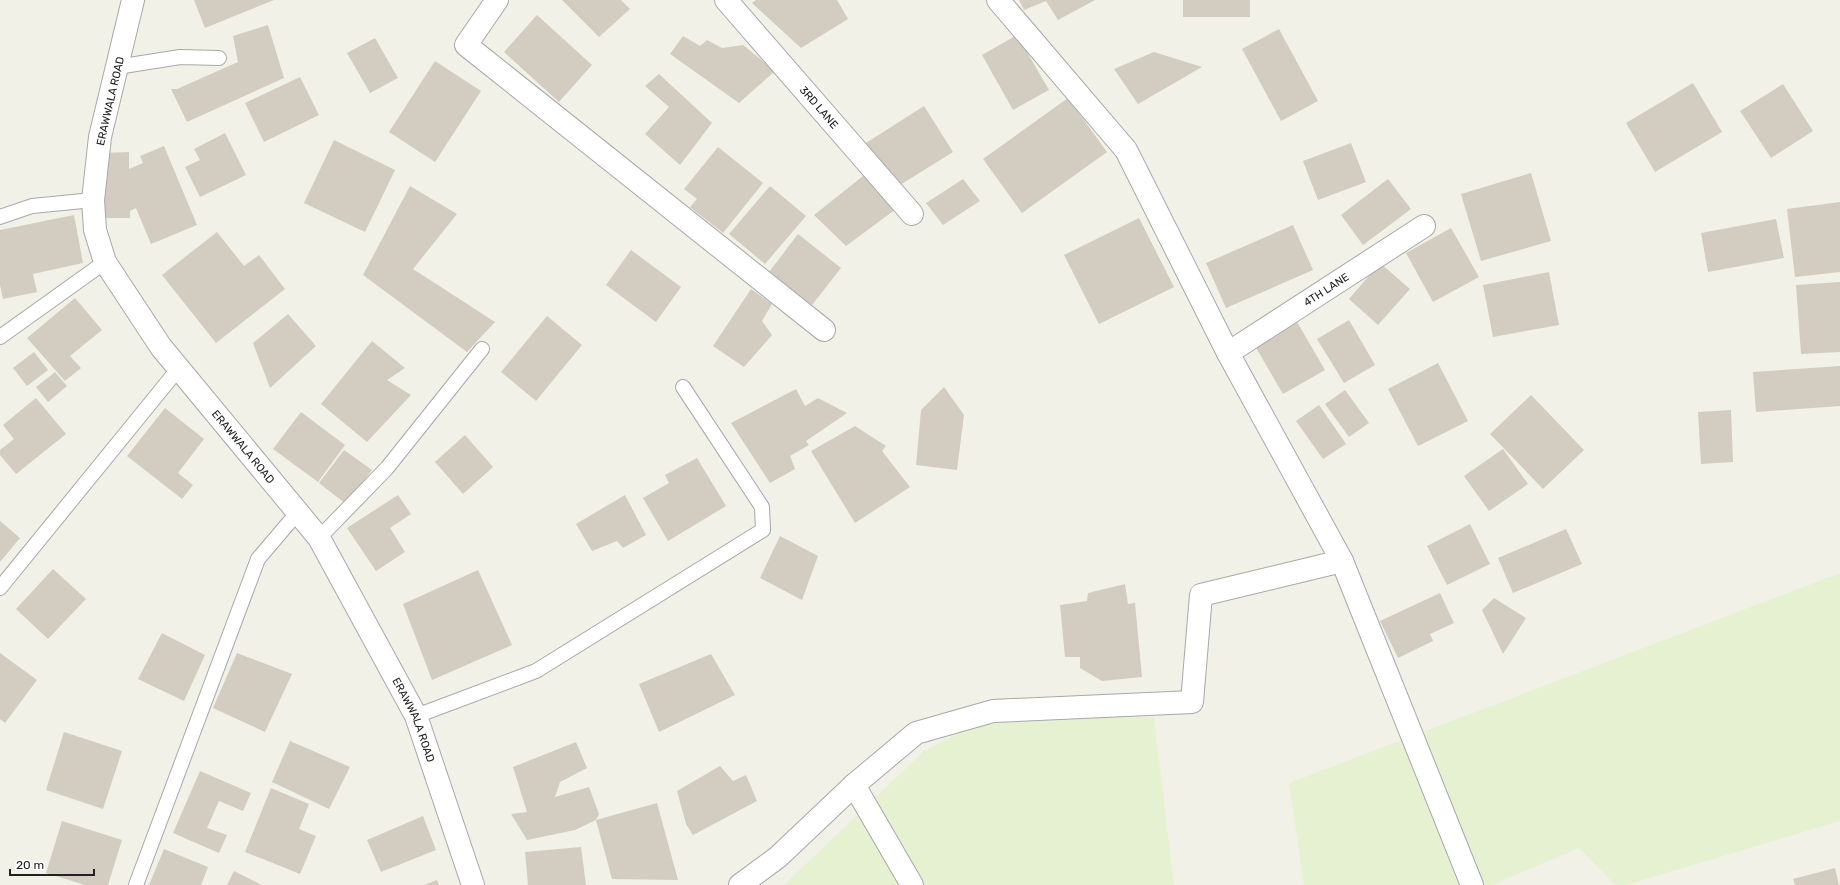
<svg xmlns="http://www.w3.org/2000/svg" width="1840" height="885" viewBox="0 0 1840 885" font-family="Rubik,sans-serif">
<rect width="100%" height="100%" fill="#f1f1e7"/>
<g fill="#e6f1d2">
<path d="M1840,573V821L1626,885H1615L1579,848L1492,885H1304L1289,783Z"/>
<path d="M1154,717L1174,885H784L924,751L988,718Z"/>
</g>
<g fill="#d2cdc0">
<path d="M194,0H274L205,28Z"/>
<path d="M562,0H621L630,9L599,37Z"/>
<path d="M756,0H837L848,19L801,48L752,3Z"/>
<path d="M1019,0H1095L1058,20L1046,1L1024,10Z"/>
<rect x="1183" y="0" width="67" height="17"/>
<path d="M537,15L592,65L559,102L504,52Z"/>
<path d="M268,25L284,78L187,122L171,89H177L238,62L233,36Z"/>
<path d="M1279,29L1318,101L1281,121L1242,49Z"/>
<path d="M1017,35L1049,90L1013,110L982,55Z"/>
<path d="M683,36L700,46L707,40L722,48L743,45L775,71L739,103L670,54Z"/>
<path d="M375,38L398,78L370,93L347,53Z"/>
<path d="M1154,52L1202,67L1138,104L1114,69Z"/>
<path d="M435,61L481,91L435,162L389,132Z"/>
<path d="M659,74L712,123L680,165L645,134L669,107L645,86Z"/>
<path d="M300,77L319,115L264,142L245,103Z"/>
<path d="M1693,83L1722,132L1655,172L1626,123Z"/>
<path d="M1783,84L1813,131L1771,158L1740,111Z"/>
<path d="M1068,98L1107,152L1022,213L983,159Z"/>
<path d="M924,106L953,152L892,190L863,145Z"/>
<path d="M225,133L246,175L200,197L185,167L200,160L194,149Z"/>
<path d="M334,140L395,170L365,232L304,203Z"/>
<path d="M1351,143L1366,182L1318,200L1303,161Z"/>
<path d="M164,146L197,225L151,244L136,208L130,211V218H104L103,153L129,152V169L143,163L140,156Z"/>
<path d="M718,147L763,183L723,233L690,207L697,199L684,189Z"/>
<path d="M872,169L896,209L846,246L814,215Z"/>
<path d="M1531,173L1551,241L1481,261L1461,194Z"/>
<path d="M963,179L980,201L943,225L926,203Z"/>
<path d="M1388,179L1411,209L1363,245L1341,215Z"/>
<path d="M410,186L457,214L413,269L495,322L467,352L363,275Z"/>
<path d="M770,186L806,216L765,264L729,234Z"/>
<path d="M1840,202V272L1795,277L1787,209Z"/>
<path d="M74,215L83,263L33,274L37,292L3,299L0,285V230Z"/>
<path d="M1139,218L1174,287L1099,324L1064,255Z"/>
<path d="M1776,219L1784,258L1708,272L1701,233Z"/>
<path d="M1293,225L1313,270L1226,308L1206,263Z"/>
<path d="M1451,228L1479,277L1433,302L1406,253Z"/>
<path d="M217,232L244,266L259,255L285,289L216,343L162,275Z"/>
<path d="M798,234L841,268L812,305L769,272Z"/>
<path d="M631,250L681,287L656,322L606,285Z"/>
<path d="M1380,263L1410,289L1378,325L1349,299Z"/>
<path d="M1549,272L1559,325L1493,337L1483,285Z"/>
<path d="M1840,282V352L1801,354L1796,285Z"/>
<path d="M751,289L772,304L762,321L772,335L744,367L713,346Z"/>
<path d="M75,298L102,330L70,356L81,368L65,381L27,338Z"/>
<path d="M288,314L316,346L270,388L253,343Z"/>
<path d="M547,316L582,345L536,401L501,372Z"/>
<path d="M1349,320L1375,365L1344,383L1317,339Z"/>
<path d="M1297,322L1325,370L1283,394L1255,346Z"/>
<path d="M372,341L405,368L387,380L411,395L367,442L321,404Z"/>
<path d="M34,352L48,370L27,386L13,368Z"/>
<path d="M1438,363L1468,421L1418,446L1388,389Z"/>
<path d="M1840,366V406L1756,412L1753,372Z"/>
<path d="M55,372L67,386L48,402L36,387Z"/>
<path d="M944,387L964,415L957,470L916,465L921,410Z"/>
<path d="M796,389L805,406L818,398L847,413L806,441L809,445L790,456L795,469L770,483L731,423Z"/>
<path d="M1345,390L1369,423L1349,437L1325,404Z"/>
<path d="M1531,395L1584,450L1543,489L1490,434Z"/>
<path d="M36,398L66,434L16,474L0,455V450L14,439L3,425Z"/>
<path d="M1319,405L1346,444L1323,459L1296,421Z"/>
<path d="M165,408L204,439L178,473L193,485L182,499L127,456Z"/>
<path d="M1731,410L1733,462L1701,464L1698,412Z"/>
<path d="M301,412L345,445L318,482L273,449Z"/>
<path d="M855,426L886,446L882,451L910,487L855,523L811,451Z"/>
<path d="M465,435L493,467L463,494L435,462Z"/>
<path d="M1503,449L1528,484L1489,511L1464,476Z"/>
<path d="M344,450L372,470L346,504L319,483Z"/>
<path d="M697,458L726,506L668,541L643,498L669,483L665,475Z"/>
<path d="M398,495L411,514L390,528L405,552L376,571L347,528Z"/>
<path d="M625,495L646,535L623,548L617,541L592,551L576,524Z"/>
<path d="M0,521L20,538L0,562Z"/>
<path d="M1470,524L1490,564L1447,585L1427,546Z"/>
<path d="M1566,529L1582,564L1513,593L1498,558Z"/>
<path d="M780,536L818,556L802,600L760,578Z"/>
<path d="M53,569L86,599L48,639L16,609Z"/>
<path d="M478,570L512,645L432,680L403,604Z"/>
<path d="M1125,584L1128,604L1135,603L1142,677L1102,681L1080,668V657H1065L1060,605L1087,601L1088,593Z"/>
<path d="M1440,593L1454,623L1430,634L1433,641L1398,658L1380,621Z"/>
<path d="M1494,598L1526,618L1503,654L1482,610Z"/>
<path d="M162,633L205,655L184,701L138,679Z"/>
<path d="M0,653L37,680L5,723L0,719Z"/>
<path d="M237,653L292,674L265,732L213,708Z"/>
<path d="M711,654L735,695L659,732L639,684Z"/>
<path d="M64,732L122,751L103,809L46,790Z"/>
<path d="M290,741L350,767L329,809L272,782Z"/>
<path d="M576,742L587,768L560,782L555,797L589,787L599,814L596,820L575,830L527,840L511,814L527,812L513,767Z"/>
<path d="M720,766L733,781L746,775L757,801L693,835L686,824L677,791Z"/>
<path d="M200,771L251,793L243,811L219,801L207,828L227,835L219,853L173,833Z"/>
<path d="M271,788L309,804L299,829L316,836L300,874L245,852Z"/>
<path d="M657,803L678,880L612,879L596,820Z"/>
<path d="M423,816L436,850L381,872L367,840Z"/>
<path d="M62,821L122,840L108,885H85L46,873Z"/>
<path d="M581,847L586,885H528L525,852Z"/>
<path d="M164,849L208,867L201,885H149Z"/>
<path d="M1835,868L1839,885H1795L1793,879Z"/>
<path d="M234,871L262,885H227Z"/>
<path d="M437,880L439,885H424Z"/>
</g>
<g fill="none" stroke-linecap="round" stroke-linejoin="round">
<defs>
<g id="lane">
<path d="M117,67L180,57L219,58"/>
<path d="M0,217L32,206L93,200"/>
<path d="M0,337L105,262"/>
<path d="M319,538L387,468L482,349"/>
<path d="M0,588L179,368"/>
<path d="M416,716L536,671L763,530L762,507L683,387"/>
<path d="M136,885L258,559L298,512"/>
</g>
<g id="street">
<path id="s1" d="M133,0L100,137L93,200L95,230L105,262L161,347L319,538L416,716L473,885"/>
<path d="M497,0L466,45L824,330"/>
<path id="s2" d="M726,0L912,214"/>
<path d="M998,0L1126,150L1228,353L1342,561L1472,885"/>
<path id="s3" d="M1228,353L1424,226"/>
<path d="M854,785L912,885"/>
<path d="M740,885L778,857L854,785L916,733L993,711L1192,702L1201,595L1342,561"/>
</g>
</defs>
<use href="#lane" stroke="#a8a8a8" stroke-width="16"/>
<use href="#street" stroke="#a8a8a8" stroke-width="24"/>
<use href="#lane" stroke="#fff" stroke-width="14"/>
<use href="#street" stroke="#fff" stroke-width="22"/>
</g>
<g text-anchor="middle" stroke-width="4" stroke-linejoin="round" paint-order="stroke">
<g font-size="11" fill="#212121" stroke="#fff">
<text transform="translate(110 101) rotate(-77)" y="4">ERAWWALA ROAD</text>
<text dy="4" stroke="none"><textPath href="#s2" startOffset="142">3RD LANE</textPath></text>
<text dy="4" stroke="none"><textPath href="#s3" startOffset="117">4TH LANE</textPath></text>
<text dy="4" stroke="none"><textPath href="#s1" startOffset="499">ERAWWALA ROAD</textPath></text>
<text dy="4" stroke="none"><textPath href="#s1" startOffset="823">ERAWWALA ROAD</textPath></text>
</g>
</g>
<path d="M10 869v6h84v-6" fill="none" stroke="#212121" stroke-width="2"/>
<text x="16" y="869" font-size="12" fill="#212121" stroke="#ffffff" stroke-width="3" paint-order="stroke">20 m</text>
</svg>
